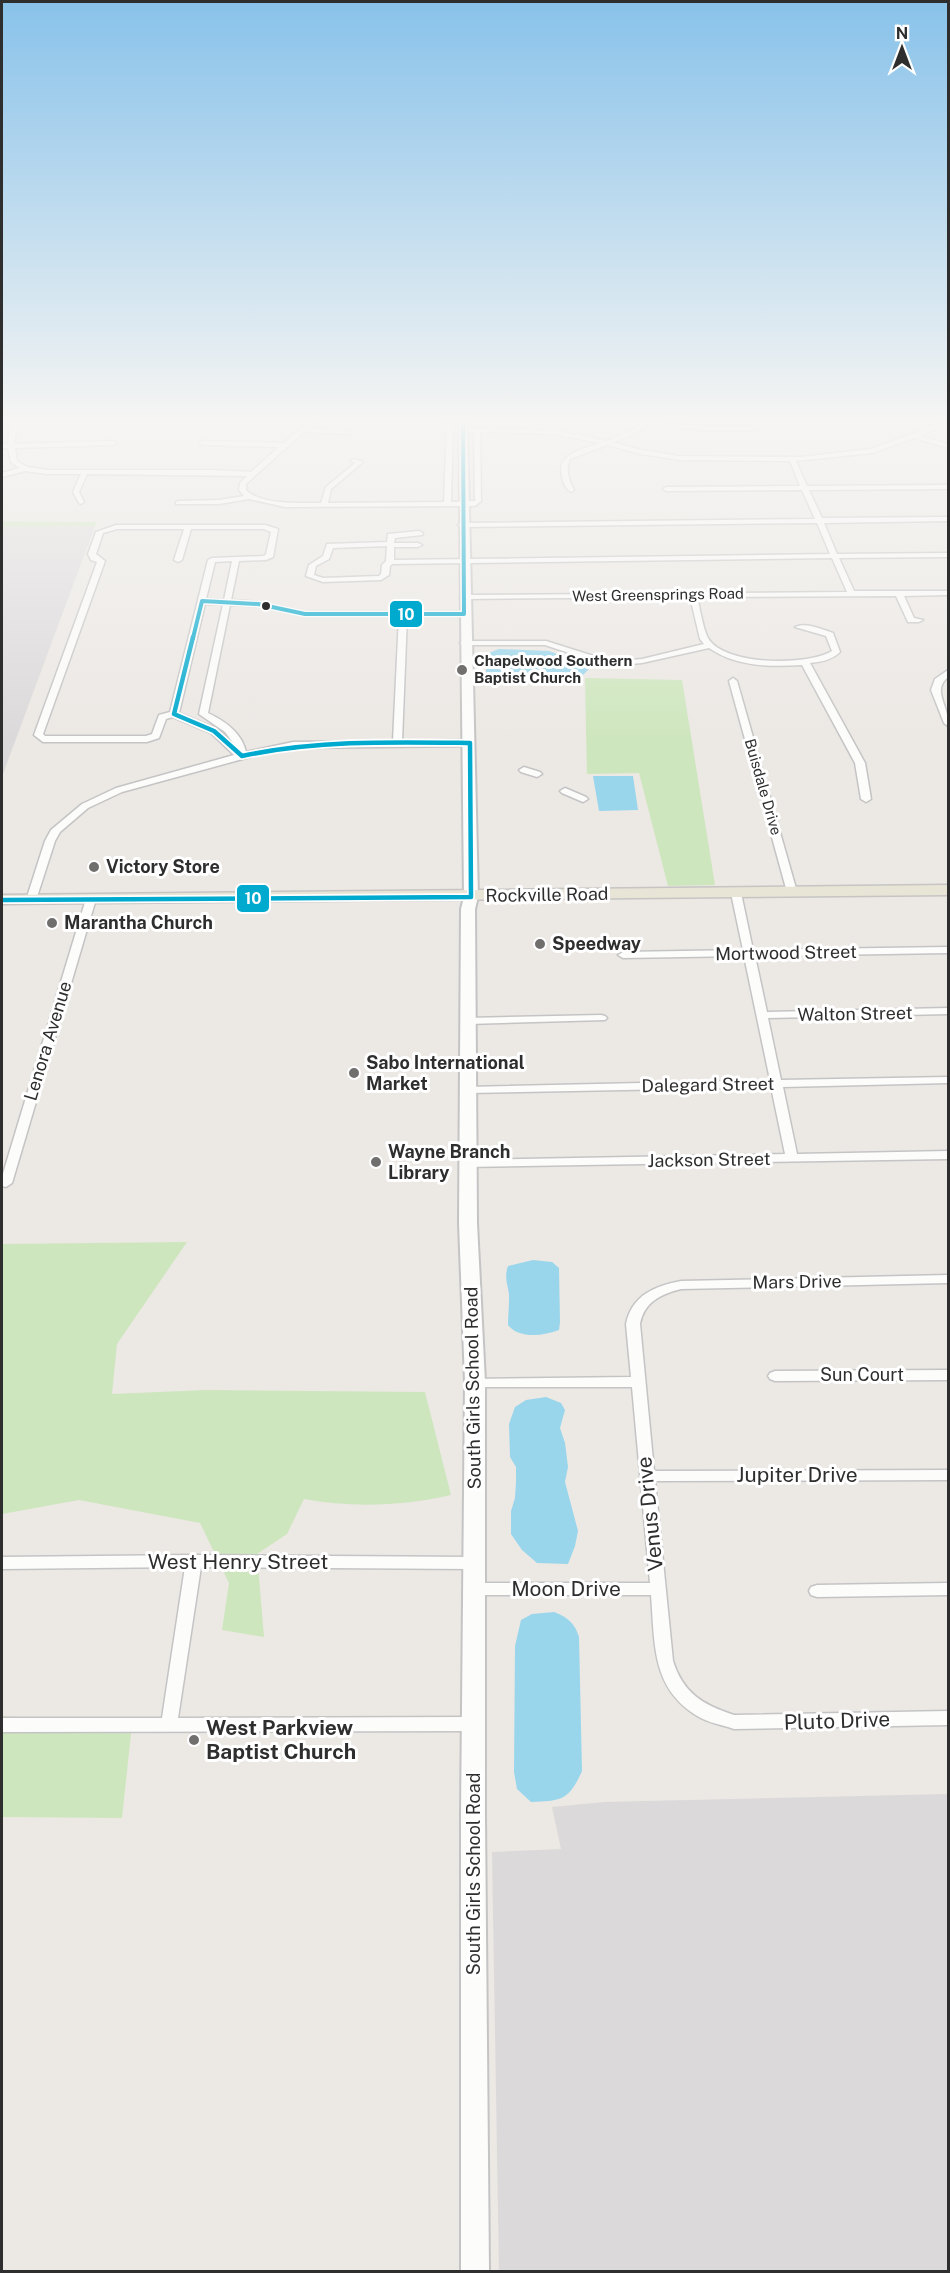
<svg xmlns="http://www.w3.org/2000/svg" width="950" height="2273" viewBox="0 0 950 2273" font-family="'Public Sans',sans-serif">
<rect width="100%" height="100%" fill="#ece8e4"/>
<g fill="#dcd9db">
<path d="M95,526L7,763L2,777V527Z"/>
<path d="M948,1794V2271H499L492,1852L561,1849L552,1807L604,1802Z"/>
</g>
<g fill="#cee6be">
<path d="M2,521L97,522L95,526L2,527Z"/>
<path d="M585,678L682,680L715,885L668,886L639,773L587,774Z"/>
<path d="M187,1242L117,1344L112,1394L206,1390L425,1392L451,1495C404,1506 351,1508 304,1499L287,1534L257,1554L264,1637L222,1630L229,1583L200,1523L79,1500L2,1514V1244Z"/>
<path d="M2,1716L132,1725L122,1818L2,1817Z"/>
</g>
<g fill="#99d6ec">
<path d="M499,649L549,651L592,666L583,675L491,678L486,673V654Z"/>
<path d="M593,776H633L638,810L599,811Z"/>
<path d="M533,1260L552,1262L559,1268L560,1322L559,1330C543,1336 519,1339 508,1325C508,1316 509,1308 509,1300C510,1287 503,1281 508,1266Z"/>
<path d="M546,1397L561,1403L565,1410L560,1428L565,1443L568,1467L565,1482L578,1531L575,1546L568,1564L537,1563L522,1550L511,1534V1511L515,1498L516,1482V1467L510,1457L509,1424L515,1407L526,1400Z"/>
<path d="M554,1612C568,1617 575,1624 579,1637L582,1771C569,1800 562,1801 531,1802L517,1789L514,1772L515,1646L521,1620L532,1614Z"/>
</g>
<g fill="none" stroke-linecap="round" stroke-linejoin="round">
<defs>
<g id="street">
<path d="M14,421H20L16,431L14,444L113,441L116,443L113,445L15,448L17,461L27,467L47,470H213L251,472L279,447L202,445L199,443L202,441L284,443L309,421H315L308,428L351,431V433L349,434L304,432L246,484V490C261,505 299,503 321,503L326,487L355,463L351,461L354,459L363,462L331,489L328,503L444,502L447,424L460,421L466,422L453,425L451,502L475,501L474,432L461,431L460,430L463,428L554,430L606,441L629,432L645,421L712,427H756L758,428V430L712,431L649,424L633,434L613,442L641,450L679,456L800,457L871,449L948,421V424L920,436L948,444V448L914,438L872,453L796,461L807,486L948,485V489L809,490L822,518L948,517V521L824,523L837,554L948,553V557L839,558L854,591H948V595L904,596L914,618L923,620L919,622H908L896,596L697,597C700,608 703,629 708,638C724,666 808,666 832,651L826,636L795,627C806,622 821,629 833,633L840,652C832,660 821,662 810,663L865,763L871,799L866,802L861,799L855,763L802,665C770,667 737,667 709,648L642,663L620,665L599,663L545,645H464L460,643L464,641H546L603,659L620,661L642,659L704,644L700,639L690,597L464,599L460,597L464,595L847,592L832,558L392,564L390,566L389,575L381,580L323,582L306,576L309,565L323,556L327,544L387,542L388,534L419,531L423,533L422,535L395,538L394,543H418L422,545L418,547H394V560L830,554L817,523L462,527L458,525L462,523L815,519L802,490L666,491L663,489L666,487L800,486L790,461L679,460L641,454L607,445L570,459C565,470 569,480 574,490L571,492C566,489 563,483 562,476C556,453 584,449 600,443L554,434L480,432L481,501L475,506L285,507L249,499L219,504H176V502L178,501L219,500L244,496L239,490L240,483L247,476L87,474L79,492L84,502L81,504L79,503L73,492L81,474H47L25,471L2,477V473L19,468L11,462L8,448H2V444H8L9,431ZM387,546L386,561L382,565L381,574L379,576L323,578L314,575L316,566L329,559L333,548Z"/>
<path d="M116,525H265L278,529L273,557L266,560L239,561L231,600L258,602L305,612H467L468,614L464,616H407L402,741L470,740L474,743L470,746L293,748L261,754L122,792L88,808L60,832L55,841L36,900L31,903L27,902L26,900L45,841L51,830L82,804L116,788L234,755L211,733L173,717L166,719L159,738L147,742H43L34,735L97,562L91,560L88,554L96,532ZM117,529H184L174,560L178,562L182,560L191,529H264L271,532L266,554L264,556L212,558L208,560L170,712L159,715L152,734L146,736H45L43,734L105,561L96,554L103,533ZM232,561L224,600L206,599L215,562ZM205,604H223L199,714L225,732L237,748L217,729L179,713ZM230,605L258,606L305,616H399L393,741L293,742L246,752C242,733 225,721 208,713Z"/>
<path d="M948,670V677C931,691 950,706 948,726L944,723L931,690L935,679Z"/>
<path d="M733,678L737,681L797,892L796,894L792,895L787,892L729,681Z"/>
<path d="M524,767L540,772L542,774L537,777L521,772L519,770Z"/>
<path d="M565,788L586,797L588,799L583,802L562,793L560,791Z"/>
<path d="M736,890L741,893L753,950L948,947V953L755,956L767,1012L948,1008V1014L768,1018L781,1080L948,1077V1083L783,1087L797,1154L948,1151V1159L466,1167L464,1164L470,1160L785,1154L771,1087L468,1093L462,1090L468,1087L770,1080L744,956L623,958L618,955L623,952L743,950L731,893Z"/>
<path d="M91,896L96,899L12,1183L6,1187L2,1186V1177L86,899Z"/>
<path d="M601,1015L605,1016L607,1018L605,1020L468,1024L462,1021L468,1018Z"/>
<path d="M948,1275V1283L681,1289C661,1294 644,1302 640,1324L654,1471L948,1470V1480L655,1481L673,1661C683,1693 703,1705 734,1715L948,1711V1725L734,1729C723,1725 709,1723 699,1717C651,1689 655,1644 651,1595H474L468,1593L466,1589L468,1585L474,1583H650L632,1387H475L470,1385L468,1382L470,1379L631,1377L626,1324C632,1295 655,1286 681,1281Z"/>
<path d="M948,1370V1380L775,1381L770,1379L768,1376L770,1373L775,1371Z"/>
<path d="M194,1555L474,1557L479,1559L482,1563L479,1567L474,1569L201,1567L178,1718L474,1717L480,1719L482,1724L480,1729L474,1731L2,1732V1718H162L185,1567L2,1569V1557Z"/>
<path d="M948,1583V1595L817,1597L811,1595L809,1591L811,1587L817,1585Z"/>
</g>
<path id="secondary" d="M459,421H467L478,897L475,909L477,1223L485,1382V1815L489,2272H461V1815L465,1382L459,1223L461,909L464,897Z"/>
<path id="primary" d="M948,885V895L2,904V895Z"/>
</defs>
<use href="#street" stroke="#c5c4c5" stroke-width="3"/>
<use href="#secondary" stroke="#c5c4c5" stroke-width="4"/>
<use href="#primary" stroke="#c6c5c4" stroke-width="3"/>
<use href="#street" fill="#fcfcfb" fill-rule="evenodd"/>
<use href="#secondary" fill="#fcfcfb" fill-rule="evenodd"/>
<use href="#primary" fill="#e8e4d6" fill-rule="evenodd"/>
<defs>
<path id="bus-1-far1" d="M193,638L202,601L258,604L305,614H464L463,421"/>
<path id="bus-1" d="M2,900L471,897L470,743C393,742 318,740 242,756L214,731L174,714L193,637"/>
</defs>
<use href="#bus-1-far1" stroke="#fff" stroke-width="7"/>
<use href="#bus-1" stroke="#fff" stroke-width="8"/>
<use href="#bus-1-far1" stroke="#00a9ce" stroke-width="4"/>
<use href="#bus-1" stroke="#00a9ce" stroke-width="4.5"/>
</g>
<linearGradient id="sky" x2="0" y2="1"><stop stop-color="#88c2ea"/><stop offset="0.57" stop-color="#f6f5f3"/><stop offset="1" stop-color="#f6f5f3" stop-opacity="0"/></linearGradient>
<rect width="950" height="739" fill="url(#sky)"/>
<circle fill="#2e2e2e" stroke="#fff" stroke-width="2" cx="266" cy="606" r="5"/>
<g fill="#706f6e" stroke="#fff" stroke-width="2">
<circle cx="462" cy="670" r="6"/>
<circle cx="94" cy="867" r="6"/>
<circle cx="52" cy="923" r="6"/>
<circle cx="540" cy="944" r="6"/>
<circle cx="354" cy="1073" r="6"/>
<circle cx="376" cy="1162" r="6"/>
<circle cx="194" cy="1740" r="6"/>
</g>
<g text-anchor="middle" stroke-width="6" stroke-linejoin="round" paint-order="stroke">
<g font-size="15" fill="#2e2e2e" stroke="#fff">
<text transform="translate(658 595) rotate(-1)" y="5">West Greensprings Road</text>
<text transform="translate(763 787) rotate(74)" y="5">Buisdale Drive</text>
</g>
<g font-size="15" font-weight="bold" fill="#2e2e2e" stroke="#fff" text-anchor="start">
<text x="474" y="666">Chapelwood Southern<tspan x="474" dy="17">Baptist Church</tspan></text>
</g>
<g font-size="18" font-weight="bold" fill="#2e2e2e" stroke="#fff" text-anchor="start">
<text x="106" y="873">Victory Store</text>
<text x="64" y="929">Marantha Church</text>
<text x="552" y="950">Speedway</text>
<text x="366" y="1069">Sabo International<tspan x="366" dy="21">Market</tspan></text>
<text x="388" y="1158">Wayne Branch<tspan x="388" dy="21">Library</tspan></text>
</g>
<g font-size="18" fill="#2e2e2e" stroke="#fff">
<text transform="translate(547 895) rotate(-1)" y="6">Rockville Road</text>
<text transform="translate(786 953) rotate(-1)" y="6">Mortwood Street</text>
<text transform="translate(855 1014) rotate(-1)" y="6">Walton Street</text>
<text transform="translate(48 1041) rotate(-73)" y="6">Lenora Avenue</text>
<text transform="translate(708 1085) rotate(-1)" y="6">Dalegard Street</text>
<text transform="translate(709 1160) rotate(-1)" y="6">Jackson Street</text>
<text transform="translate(797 1282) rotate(-1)" y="6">Mars Drive</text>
<text x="862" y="1381">Sun Court</text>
<text transform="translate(473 1388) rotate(-91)" y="6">South Girls School Road</text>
<text transform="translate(474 1874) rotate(-90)" y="6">South Girls School Road</text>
</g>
<g font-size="21" fill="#2e2e2e" stroke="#fff">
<text x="797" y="1482">Jupiter Drive</text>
<text transform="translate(650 1514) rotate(-96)" y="7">Venus Drive</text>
<text x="238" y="1569">West Henry Street</text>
<text x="566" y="1596">Moon Drive</text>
<text transform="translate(837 1721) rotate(-2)" y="7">Pluto Drive</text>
</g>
<g font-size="21" font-weight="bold" fill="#2e2e2e" stroke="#fff" text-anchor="start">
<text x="206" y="1735">West Parkview<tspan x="206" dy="24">Baptist Church</tspan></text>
</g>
</g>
<g stroke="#fff" stroke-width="2">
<rect x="389" y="600" width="34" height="28" rx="6" fill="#00a9ce"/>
<rect x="236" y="884" width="34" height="29" rx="6" fill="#00a9ce"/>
</g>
<g font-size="16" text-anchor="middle" font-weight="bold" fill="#fff">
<text x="406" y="620">10</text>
<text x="253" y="904">10</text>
</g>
<rect width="950" height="2273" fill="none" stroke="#2e2e2e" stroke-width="6"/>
<g transform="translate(902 48)" stroke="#ffffff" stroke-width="4.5" paint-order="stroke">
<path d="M0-4.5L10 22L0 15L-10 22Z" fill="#2e2e2e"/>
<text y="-9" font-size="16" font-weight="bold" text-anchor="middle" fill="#2e2e2e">N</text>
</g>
</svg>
